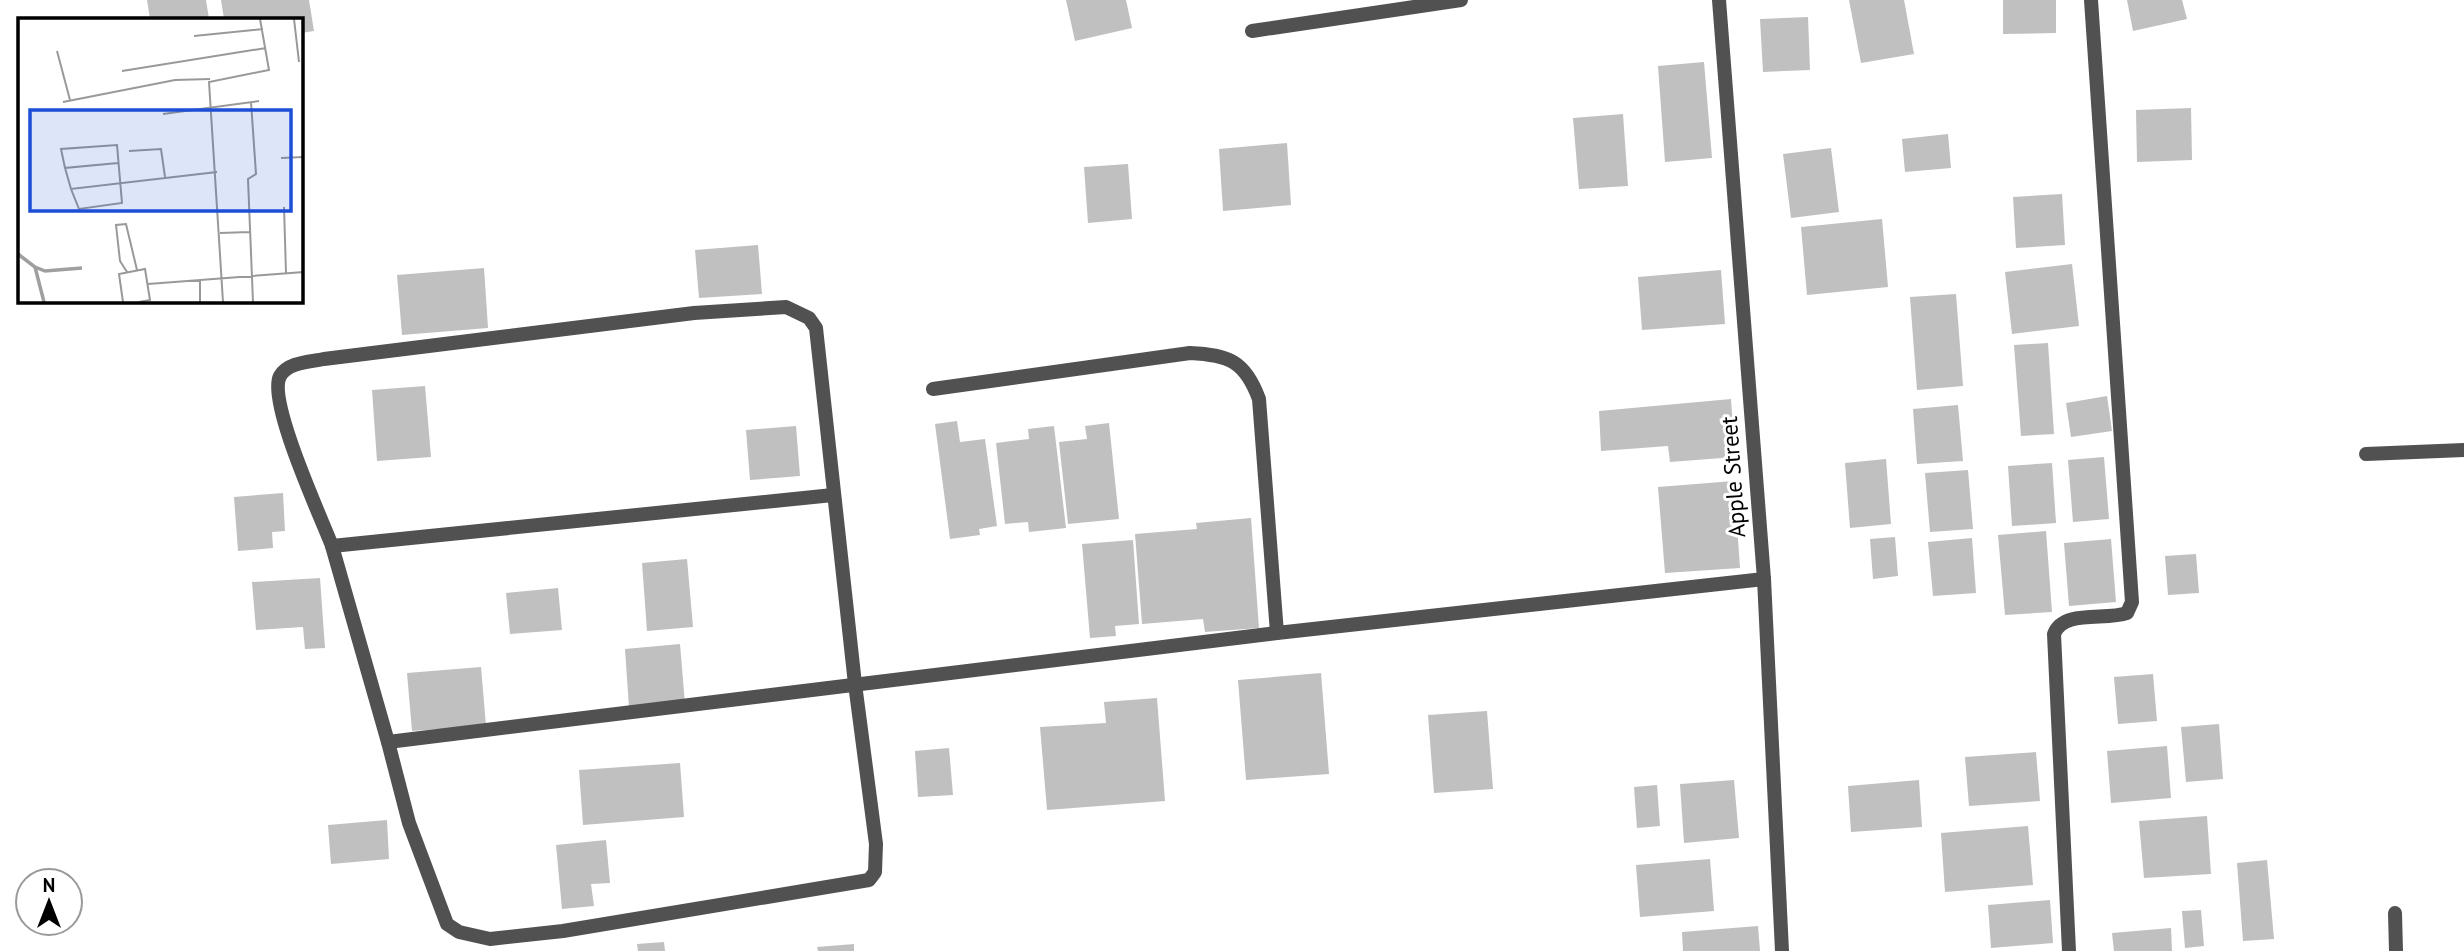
<svg xmlns="http://www.w3.org/2000/svg" width="2464" height="951" viewBox="0 0 2464 951" font-family="'PT Sans',sans-serif">
<rect width="100%" height="100%" fill="#fff"/>
<g fill="#c0c0c0">
<path d="M147,0H206L209,19H150Z"/>
<path d="M221,0H309L314,31L301,33V19H224Z"/>
<path d="M1066,0H1126L1132,28L1075,41Z"/>
<path d="M1849,0H1904L1914,54L1861,63Z"/>
<path d="M2003,0H2056V33L2003,34Z"/>
<path d="M2127,0H2182L2187,19L2133,31Z"/>
<path d="M1808,17L1810,70L1763,72L1760,19Z"/>
<path d="M1704,62L1712,158L1665,162L1658,66Z"/>
<path d="M2191,108L2192,160L2137,162L2136,110Z"/>
<path d="M1623,114L1628,186L1579,189L1573,118Z"/>
<path d="M1948,134L1951,168L1905,172L1902,139Z"/>
<path d="M1287,143L1291,205L1223,211L1219,149Z"/>
<path d="M1831,148L1839,212L1791,218L1783,154Z"/>
<path d="M1128,164L1132,219L1088,223L1084,167Z"/>
<path d="M2062,194L2065,245L2016,248L2013,197Z"/>
<path d="M1882,219L1888,287L1807,295L1801,227Z"/>
<path d="M758,245L762,294L699,298L695,250Z"/>
<path d="M2072,264L2079,326L2012,334L2005,272Z"/>
<path d="M484,268L488,328L402,335L397,275Z"/>
<path d="M1721,270L1725,324L1642,330L1638,277Z"/>
<path d="M1956,294L1963,386L1917,390L1910,297Z"/>
<path d="M2048,343L2054,434L2021,436L2014,345Z"/>
<path d="M425,386L431,457L377,461L372,390Z"/>
<path d="M2107,396L2112,431L2071,437L2066,403Z"/>
<path d="M1731,399L1735,457L1670,462L1668,446L1601,451L1599,411Z"/>
<path d="M1958,405L1963,461L1917,464L1913,409Z"/>
<path d="M957,421L960,442L985,439L997,526L979,529L980,535L950,539L935,424Z"/>
<path d="M1109,423L1119,519L1068,524L1059,442L1087,439L1085,426Z"/>
<path d="M796,426L800,476L750,480L746,430Z"/>
<path d="M1054,426L1066,528L1029,532L1028,522L1005,524L996,443L1029,439L1028,429Z"/>
<path d="M2104,457L2109,519L2073,522L2068,460Z"/>
<path d="M1886,459L1891,524L1850,528L1845,463Z"/>
<path d="M2052,463L2056,523L2012,526L2008,466Z"/>
<path d="M1968,470L1973,529L1930,532L1925,473Z"/>
<path d="M1734,481L1740,568L1665,573L1658,487Z"/>
<path d="M283,493L285,531L272,532L273,548L238,551L234,497Z"/>
<path d="M1251,518L1259,628L1205,632L1203,619L1142,624L1135,534L1197,529L1196,523Z"/>
<path d="M2046,531L2052,612L2005,615L1998,535Z"/>
<path d="M1895,537L1898,576L1873,579L1870,539Z"/>
<path d="M1972,538L1976,593L1933,596L1928,542Z"/>
<path d="M2111,539L2116,602L2069,606L2064,543Z"/>
<path d="M1133,540L1139,624L1115,626L1116,636L1090,638L1082,544Z"/>
<path d="M2196,554L2199,593L2168,595L2165,556Z"/>
<path d="M687,559L693,627L647,631L642,563Z"/>
<path d="M320,578L325,648L305,649L303,627L256,630L252,582Z"/>
<path d="M558,588L562,630L510,634L506,593Z"/>
<path d="M680,644L685,704L629,708L625,649Z"/>
<path d="M481,667L486,726L412,731L407,673Z"/>
<path d="M1321,673L1329,774L1246,780L1238,680Z"/>
<path d="M2153,674L2157,721L2118,724L2114,677Z"/>
<path d="M1157,698L1165,801L1047,810L1040,727L1106,723L1104,702Z"/>
<path d="M1487,711L1493,789L1434,793L1428,715Z"/>
<path d="M2219,724L2223,779L2186,782L2181,727Z"/>
<path d="M2167,746L2171,798L2111,803L2107,751Z"/>
<path d="M949,748L953,795L918,797L915,751Z"/>
<path d="M2036,752L2040,801L1969,806L1965,757Z"/>
<path d="M680,763L684,817L583,825L579,770Z"/>
<path d="M1734,780L1739,838L1684,843L1680,784Z"/>
<path d="M1919,780L1922,827L1851,832L1848,786Z"/>
<path d="M1657,785L1660,826L1637,828L1634,787Z"/>
<path d="M2207,816L2211,874L2144,878L2139,821Z"/>
<path d="M387,820L389,859L331,864L328,825Z"/>
<path d="M2028,826L2033,885L1945,892L1941,833Z"/>
<path d="M606,840L610,883L591,884L594,906L562,909L556,845Z"/>
<path d="M1710,859L1714,911L1640,917L1636,865Z"/>
<path d="M2267,860L2274,939L2243,941L2237,863Z"/>
<path d="M2050,900L2053,943L1991,948L1988,905Z"/>
<path d="M2201,910L2204,946L2185,948L2182,911Z"/>
<path d="M1758,926L1760,951H1683L1682,932Z"/>
<path d="M2171,928L2172,951H2114L2112,933Z"/>
<path d="M664,942L665,951H638L637,944Z"/>
<path d="M854,944V951H818L817,947Z"/>
</g>
<g fill="none" stroke-linecap="round" stroke-linejoin="round">
<g stroke="#515151" stroke-width="14">
<path d="M1719,0L1764,579L1782,951"/>
<path d="M1252,31L1461,0"/>
<path d="M933,389L1190,353C1229,355 1245,361 1259,399L1277,633"/>
<path d="M2366,454L2464,450"/>
<path d="M833,495L332,546L388,742L1277,633L1764,579"/>
<path d="M332,546C321,517 267,401 280,376C288,362 310,362 324,359L694,313L786,307L809,318L816,328L855,684L876,844L875,872L869,880L563,931L490,939L459,932L447,924L409,823L388,742"/>
<path d="M2395,913L2396,951"/>
<path d="M2069,951L2054,634C2063,609 2106,621 2127,613L2132,602L2091,0"/>
</g>
</g>
<g text-anchor="middle" stroke-width="6" stroke-linejoin="round" paint-order="stroke">
<g font-size="23" fill="#000" stroke="#fff">
<text transform="translate(1733 477) rotate(-94)" y="8">Apple Street</text>
</g>
</g>
<g transform="translate(18 18)">
<rect width="285" height="285" fill="#fff"/>
<path fill="none" stroke="#9f9f9f" stroke-width="3.5" d="M0,236L17,249L26,284M17,249L27,253L64,250"/>
<path fill="none" stroke="#999" stroke-width="2" d="M276,1L281,44M176,18L245,11M39,33L52,82M104,53L248,30M45,84L157,62L192,61M233,84L238,156L230,161L235,284M145,96L241,83M111,133L143,131L147,159M263,140L286,139M100,145L47,150L53,171L199,154M47,150L43,131L99,127L104,185L61,191L53,171M266,189L268,255M202,215L232,214M109,254L102,243L98,207L108,206L119,252M182,261V284M130,266L286,254M105,284L101,256L127,251L132,282L121,284M205,284L191,64L251,52L242,1"/>
<path fill="#1d4ed8" fill-opacity="0.15" stroke="#1d4ed8" stroke-width="3.5" d="M12,92H273V193H12Z"/>
<rect width="285" height="285" fill="none" stroke="#000" stroke-width="3.5"/>
</g>
<g transform="translate(49 902)"><circle r="33" fill="#ffffff" stroke="#999999" stroke-width="2"/>
<path d="M0-5L12 26L0 18L-12 26Z" fill="#000000"/>
<text y="-10" font-size="19" font-weight="bold" text-anchor="middle" fill="#000000">N</text>
</g>
</svg>
